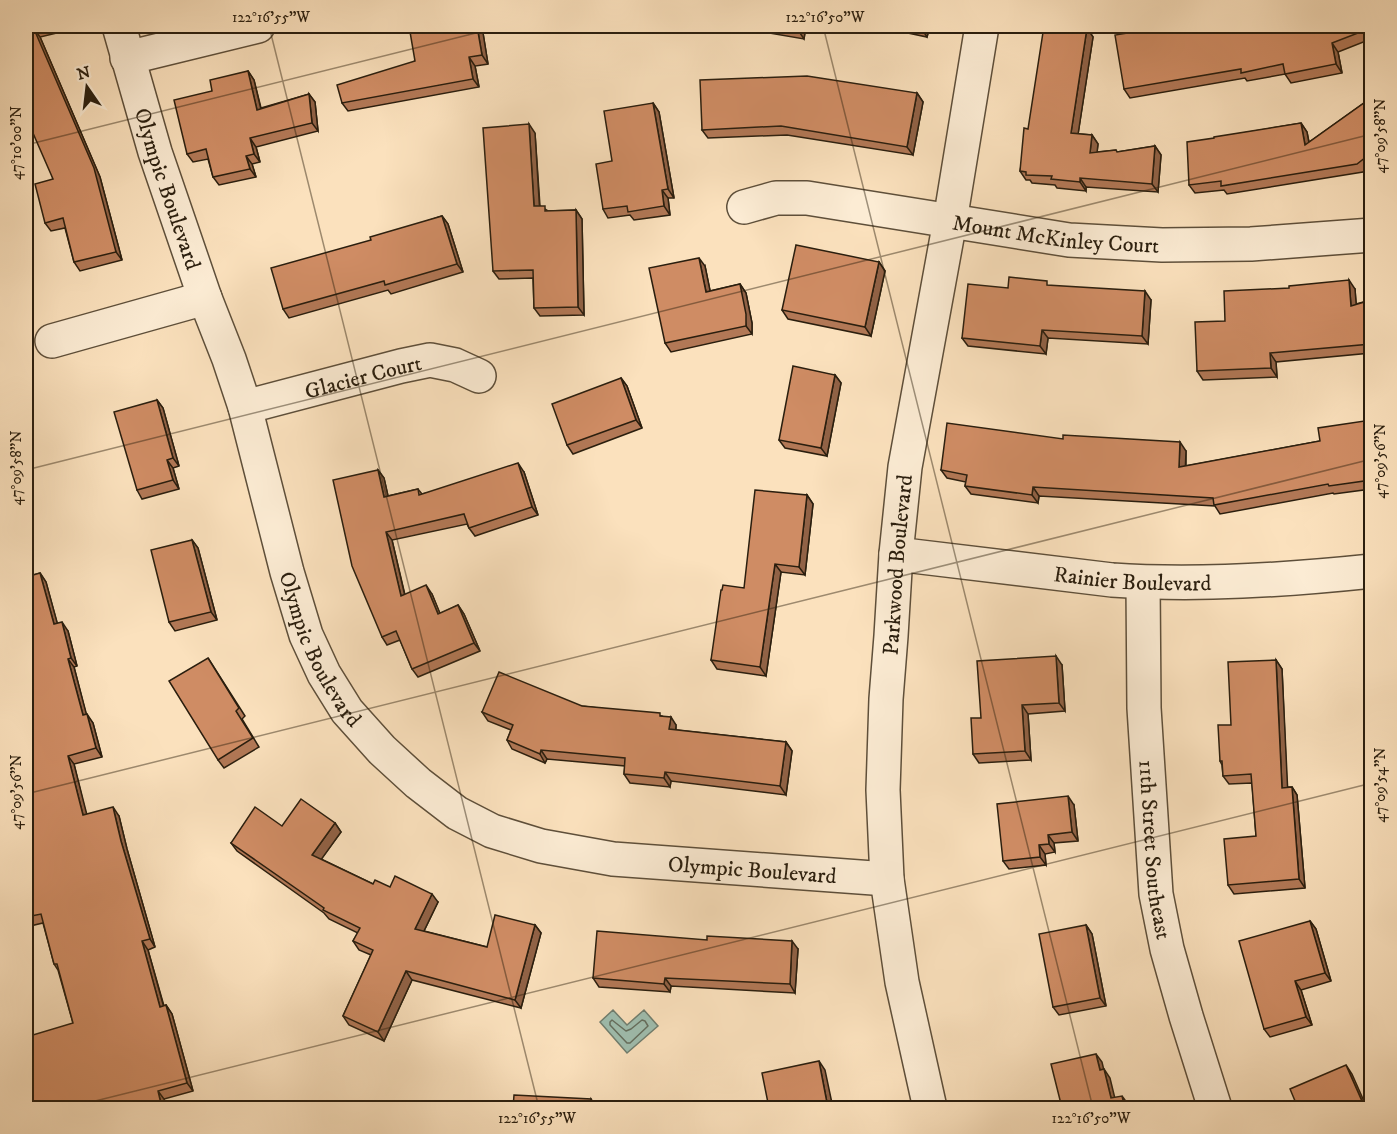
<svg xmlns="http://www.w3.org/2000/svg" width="1397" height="1134" viewBox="0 0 1397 1134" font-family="'IM FELL DW Pica',serif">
<rect width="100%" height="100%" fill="#fbe1bd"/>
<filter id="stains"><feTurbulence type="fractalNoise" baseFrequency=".00333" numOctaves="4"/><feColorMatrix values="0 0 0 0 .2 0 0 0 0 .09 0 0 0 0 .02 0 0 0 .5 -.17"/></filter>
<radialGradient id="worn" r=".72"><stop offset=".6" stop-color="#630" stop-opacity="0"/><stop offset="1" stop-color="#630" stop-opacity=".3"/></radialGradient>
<path fill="#9fbeaf" stroke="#707e6f" stroke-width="1.5" d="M613,1010L627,1025L644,1010L658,1026L627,1053L600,1022Z"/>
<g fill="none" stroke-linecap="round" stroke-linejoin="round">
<path stroke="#646e5e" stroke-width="1.5" d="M612,1020L626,1031L631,1029L642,1020L645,1021L648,1026L630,1043H627L610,1025V1022Z"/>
<defs>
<g id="minor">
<path id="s1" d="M119,26L155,152L205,298L229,359L245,407L287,572L306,635L324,674L347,711L382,750L418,783L457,813L492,831L541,846L613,859L887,879"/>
<path d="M127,58L258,26"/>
<path id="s2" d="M744,207L776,198H807L1069,240L1162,245L1251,244L1372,235"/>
<path d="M52,341L205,298"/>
<path id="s3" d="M245,407L401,366L430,360L455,365L479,376"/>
<path id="s4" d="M896,554L1112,580C1198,586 1286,580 1372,571"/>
<path id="s5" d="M1143,583L1144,708L1156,894L1167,949L1186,1016L1215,1108"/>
<path id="s6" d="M930,1108L902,982L887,879L883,790L886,699L891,636L896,554L905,467L950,221L982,26"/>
</g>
</defs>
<use href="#minor" stroke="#5e4f3a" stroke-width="36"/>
<use href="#minor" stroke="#fcecd4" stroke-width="33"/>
</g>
<g fill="#b27856" stroke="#2a1e0e" stroke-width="1.5">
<path d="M26,26H55L57,33L40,37L100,177L122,260L80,271L74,262L65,228L51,231L45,223L53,179Z"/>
<path d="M469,26L483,33L488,64L475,66L479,87L348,111L342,103L415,61Z"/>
<path d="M728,26H806L804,39Z"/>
<path d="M875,26H930L927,37Z"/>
<path d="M1371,26V39L1338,52L1342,73L1291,83L1285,74L1247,81L1245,78L1130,98L1124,89L1216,27L1217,31Z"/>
<path d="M1087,28L1093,37L1078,134L1092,135L1098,144L1097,152L1116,150L1117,152L1155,146L1161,155L1158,192L1086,187V191L1057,188L1055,185L1032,183L1030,180H1026L1020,171L1028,129Z"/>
<path d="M248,71L254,80L261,108L309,94L315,102L318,131L256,147L260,162L252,164L256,177L219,185L213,177L208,159L193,162L187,154L212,91Z"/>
<path d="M917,93L923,102L913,155L787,135L708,138L702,130Z"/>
<path d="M1371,98V166L1363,172L1227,194L1224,190L1195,193L1189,185L1214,138L1301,123L1307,132L1309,142Z"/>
<path d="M653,103L659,112L674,198H668L670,215L634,220L630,215L608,218L603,209L612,161Z"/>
<path d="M535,133L540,206L548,211L576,210L582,219L584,315L540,316L534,308L533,278L499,279L493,271Z"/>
<path d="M442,216L448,224L463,272L391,294L388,290L289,318L283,309L371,240Z"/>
<path d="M879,262L885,271L871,336L788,319L782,310Z"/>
<path d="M705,266L710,291L740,284L746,293L752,323V334L671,352L665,343Z"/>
<path d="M1050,286L1151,300L1148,344L1048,338L1046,354L968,346L962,338L1008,288Z"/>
<path d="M1355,289L1356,304L1371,300V353L1276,362L1277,377L1203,380L1197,371L1225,321Z"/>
<path d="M835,375L841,383L827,456L785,448L779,440Z"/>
<path d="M621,378L627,386L642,428L573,454L567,445Z"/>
<path d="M157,400L163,408L179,466L173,468L179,489L142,499L137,490Z"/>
<path d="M1371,420V489L1334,494L1333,493L1220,514L1215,506L1039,496L1038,503L971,494L965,486L966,482L947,478L941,470L1063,439L1186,451V466L1320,441Z"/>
<path d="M378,470L384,478L388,496L418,489L422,494L524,472L538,515L475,536L469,528L467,524L392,540L405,595L432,594L440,614L458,605L464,614L480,651L418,677L412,669L400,640L387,645L382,637Z"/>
<path d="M807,495L813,504L805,575L781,572L766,676L717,669L711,660L744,588Z"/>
<path d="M192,540L198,548L217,620L175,631L169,622Z"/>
<path d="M40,573L46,582L57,623L68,631L77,666L74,667L86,714L93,723L102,757L74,764L86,814L119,816L127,849L155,947L148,950L164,1006L166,1005L172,1014L193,1091L164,1099L166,1108H26L73,1023L58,970L54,964L43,923L26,927V577Z"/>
<path d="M208,658L245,716L242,719L259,747L224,768L218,760Z"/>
<path d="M1276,660L1282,669L1287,787H1292L1297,795L1305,888L1234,894L1228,885L1256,836L1252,783L1229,784L1223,776L1222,765L1220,761L1231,725Z"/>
<path d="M1062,665L1065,711L1028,714L1031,760L979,763L973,754L981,718Z"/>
<path d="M582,706L662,716L676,725V730L786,742L792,751L786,795L671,781L670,787L630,783L624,774L625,766L547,759L545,763L512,749L507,740L511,730L488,721L482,712Z"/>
<path d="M1074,805L1078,841L1054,843L1055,852L1045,854L1046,865L1009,869L1003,861Z"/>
<path d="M335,823L341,832L321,859L373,884L390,887L438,902L424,931L487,947L535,925L541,933L521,1008L412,980L384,1041L349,1025L343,1016L371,955L359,950L353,941L358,933L329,919L324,913L237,851L231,843L282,826Z"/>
<path d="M1310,921L1316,929L1331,981L1301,990L1312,1025L1270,1037L1264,1029Z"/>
<path d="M1086,925L1092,934L1106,1006L1059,1015L1053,1007Z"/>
<path d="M707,940L798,949L795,993L671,986L670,992L599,987L593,978Z"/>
</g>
<g fill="#916246" stroke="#2a1e0e" stroke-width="1.5">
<path d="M477,26L483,33L488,64L482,55Z"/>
<path d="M798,26H806L804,39L798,30Z"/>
<path d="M922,26H930L927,37L921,28Z"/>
<path d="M1211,26H1215L1216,27L1218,41L1212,32Z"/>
<path d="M1087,28L1093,37L1077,141L1071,133Z"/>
<path d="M34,29L40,37L100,177L122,260L116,252Z"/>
<path d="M1332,43L1338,52L1342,73L1336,64Z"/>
<path d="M469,57L475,66L479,87L473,79Z"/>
<path d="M248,71L254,80L263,118L257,110Z"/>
<path d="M917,93L923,102L913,155L907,147Z"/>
<path d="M309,94L315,102L318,131L312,123Z"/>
<path d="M653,103L659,112L674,198L668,189Z"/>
<path d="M1301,123L1307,132L1311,154L1305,145Z"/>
<path d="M529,124L535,133L540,215L534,206Z"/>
<path d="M1092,135L1098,144L1096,162L1090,153Z"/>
<path d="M250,138L256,147L260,162L254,154Z"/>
<path d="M1155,146L1161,155L1158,192L1152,184Z"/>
<path d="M246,156L252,164L256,177L250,169Z"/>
<path d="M1080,178L1086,187V191L1080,182Z"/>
<path d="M662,190L668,198L670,215L664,206Z"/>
<path d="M576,210L582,219L584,315L578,307Z"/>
<path d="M442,216L448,224L463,272L457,264Z"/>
<path d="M699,258L705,266L712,300L706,292Z"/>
<path d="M879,262L885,271L871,336L865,327Z"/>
<path d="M1349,280L1355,289L1357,314L1351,306Z"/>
<path d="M740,284L746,293L752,323V334L746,326Z"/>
<path d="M1145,291L1151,300L1148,344L1142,336Z"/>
<path d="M1042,330L1048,338L1046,354L1040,346Z"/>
<path d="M1270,353L1276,362L1277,377L1271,368Z"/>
<path d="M835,375L841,383L827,456L821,448Z"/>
<path d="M621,378L627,386L642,428L636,420Z"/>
<path d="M157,400L163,408L179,466L173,458Z"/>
<path d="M1180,442L1186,451L1185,476L1179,467Z"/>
<path d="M167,460L173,468L179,489L173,480Z"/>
<path d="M518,463L524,472L538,515L532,507Z"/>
<path d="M378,470L384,478L390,505L384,497Z"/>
<path d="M1033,487L1039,496L1038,503L1032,495Z"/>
<path d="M807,495L813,504L805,575L799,567Z"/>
<path d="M386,532L392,540L407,605L401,596Z"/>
<path d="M192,540L198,548L217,620L211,612Z"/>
<path d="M775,564L781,572L766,676L760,667Z"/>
<path d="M40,573L46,582L60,633L54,624Z"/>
<path d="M426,585L432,594L444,623L438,614Z"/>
<path d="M458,605L464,614L480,651L474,643Z"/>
<path d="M62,622L68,631L77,666L71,658Z"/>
<path d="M1056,656L1062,665L1065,711L1059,703Z"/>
<path d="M68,659L74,667L89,724L83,715Z"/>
<path d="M1276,660L1282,669L1288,796L1282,788Z"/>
<path d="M1022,705L1028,714L1031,760L1025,751Z"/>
<path d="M87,714L93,723L102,757L96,748Z"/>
<path d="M671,717L676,725L675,738L669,729Z"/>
<path d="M786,742L792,751L786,795L780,786Z"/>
<path d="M541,750L547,759L545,763L540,754Z"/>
<path d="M68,756L74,764L89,823L83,815Z"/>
<path d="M665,772L671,781L670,787L664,778Z"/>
<path d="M1292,787L1297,795L1305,888L1299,879Z"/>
<path d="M1068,796L1074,805L1078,841L1072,832Z"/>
<path d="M113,807L119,816L127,849L155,947L150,939L121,841Z"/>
<path d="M335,823L341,832L318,864L312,855Z"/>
<path d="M1048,835L1054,843L1055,852L1049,844Z"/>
<path d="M1039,845L1045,854L1046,865L1040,857Z"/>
<path d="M432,894L438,902L421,937L415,929Z"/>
<path d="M1310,921L1316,929L1331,981L1325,973Z"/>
<path d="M535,925L541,933L521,1008L515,1000Z"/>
<path d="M1086,925L1092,934L1106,1006L1100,998Z"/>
<path d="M142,941L148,950L166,1015L160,1007Z"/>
<path d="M792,941L798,949L795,993L790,984Z"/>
<path d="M406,971L412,980L384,1041L378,1032Z"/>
<path d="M665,978L671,986L670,992L664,984Z"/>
<path d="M1295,981L1301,990L1312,1025L1306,1017Z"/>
<path d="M166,1005L172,1014L193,1091L187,1083Z"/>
<path d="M1096,1054L1102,1062L1106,1079L1100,1070Z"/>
<path d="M819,1061L825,1070L833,1108H828Z"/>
<path d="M1346,1065L1352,1074L1367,1108H1365Z"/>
<path d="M1104,1069L1110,1078L1117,1107L1111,1098Z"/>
<path d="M158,1091L164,1099L166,1108H162Z"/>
<path d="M1122,1096L1128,1104L1129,1108H1125Z"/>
<path d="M591,1099L597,1108H590Z"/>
</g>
<g fill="#cf8c64" stroke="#2a1e0e" stroke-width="1.5">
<path d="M26,26H46L34,29L94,168L116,252L74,262L63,218L45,223L35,184L53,179L26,117Z"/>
<path d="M409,26H464L465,27L477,26L482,55L469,57L473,79L342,103L337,85L415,61Z"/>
<path d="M770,26H798V30Z"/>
<path d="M909,26H922L921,28Z"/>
<path d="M1044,26H1068L1087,28L1071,133L1092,135L1090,153L1116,150L1117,152L1155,146L1152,184L1080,178V182L1051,179L1052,176L1026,175V172L1020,171L1024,128L1028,129Z"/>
<path d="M1171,26H1211L1212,32L1247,26H1371V28L1332,43L1336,64L1285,74L1283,64L1241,73V69L1124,89L1115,35Z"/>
<path d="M248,71L257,110L309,94L312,123L250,138L254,154L246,156L250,169L213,177L206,149L187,154L174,100L212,91L210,80Z"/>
<path d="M807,76L917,93L907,147L781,126L702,130L700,80Z"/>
<path d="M1371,98V153L1357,164L1221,186V181L1189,185L1187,142L1214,138V137L1301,123L1305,145Z"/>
<path d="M653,103L668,189L662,190L664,206L628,212L627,206L603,209L596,164L612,161L604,111Z"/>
<path d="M529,124L534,206H545V211L576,210L578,307L534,308L533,270L493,271L483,128Z"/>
<path d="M442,216L457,264L385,285L384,281L283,309L271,268L371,240L370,237Z"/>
<path d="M796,245L879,262L865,327L782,310Z"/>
<path d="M699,258L706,292L740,284L746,314V326L665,343L649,268Z"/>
<path d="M1009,277L1047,281V285L1145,291L1142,336L1042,330L1040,346L962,338L968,284L1008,288Z"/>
<path d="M1349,280L1351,306L1371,300V344L1270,353L1271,368L1197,371L1195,322L1225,321L1224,291L1289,288V286Z"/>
<path d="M793,366L835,375L821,448L779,440Z"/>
<path d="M621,378L636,420L567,445L552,404Z"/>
<path d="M157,400L173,458L167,460L173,480L137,490L114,412Z"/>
<path d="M1371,420V480L1329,486L1328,484L1214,505L1213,498L1033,487L1032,495L965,486L967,475L941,470L947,423L1063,439V435L1180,442L1179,467L1320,441L1318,428Z"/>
<path d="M518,463L532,507L469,528L464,514L386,532L401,596L426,585L438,614L458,605L474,643L412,669L396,631L382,637L352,566L333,480L378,470L384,497L418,489L419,495Z"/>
<path d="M755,490L807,495L799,567L775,564L760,667L711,660L721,590H722L723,585L744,588Z"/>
<path d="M192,540L211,612L169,622L151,550Z"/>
<path d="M40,573L54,624L62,622L71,658L68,659L83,715L87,714L96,748L68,756L83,815L113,807L121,841L150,939L142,941L160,1007L166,1005L187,1083L158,1091L162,1108H26V1037L73,1023L57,964H54L41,914L26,917V577Z"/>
<path d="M1056,656L1059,703L1022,705L1025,751L973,754L971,718H981L977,661Z"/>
<path d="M208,658L239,708L236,711L253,738L218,760L169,681Z"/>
<path d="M1276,660L1282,788L1292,787L1299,879L1228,885L1224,839L1256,836L1251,774L1223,776L1222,761H1220L1218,725H1231L1228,662Z"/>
<path d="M499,672L582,706L660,713V716L671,717L669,729L786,742L780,786L665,772L664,778L624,774L625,758L541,750L540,754L507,740L513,725L482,712Z"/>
<path d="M1068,796L1072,832L1048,835L1049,844L1039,845L1040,857L1003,861L997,804Z"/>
<path d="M301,799L335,823L312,855L373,884L375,880L390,887L395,876L432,894L415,929L487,947L495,915L535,925L515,1000L406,971L378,1032L343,1016L373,950L353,941L360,928L323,910L324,908L231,843L255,807L282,826Z"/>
<path d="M1310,921L1325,973L1295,981L1306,1017L1264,1029L1239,941Z"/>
<path d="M1086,925L1100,998L1053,1007L1039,934Z"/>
<path d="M597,931L707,940V936L792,941L790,984L665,978L664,984L593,978Z"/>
<path d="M1096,1054L1100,1070L1104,1069L1111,1098L1122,1096L1125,1108H1062L1051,1064Z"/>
<path d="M819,1061L828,1108H769L762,1073Z"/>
<path d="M1346,1065L1365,1108H1298L1290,1089Z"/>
<path d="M514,1095L591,1099L590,1108H513Z"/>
<path d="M462,1102L464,1108H444Z"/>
</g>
<path fill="none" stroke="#2a1e0e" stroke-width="1.5" stroke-opacity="0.45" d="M269,26L539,1108M823,26L1093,1108M26,145L504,26M26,470L1372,134M26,794L1372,459M67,1108L1372,783M1370,1108H1372"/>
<g text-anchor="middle" stroke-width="4.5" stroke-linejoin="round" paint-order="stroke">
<g font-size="22" fill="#2a1e0e" stroke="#fcecd4">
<text dy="8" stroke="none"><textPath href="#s1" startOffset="170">Olympic Boulevard</textPath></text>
<text dy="8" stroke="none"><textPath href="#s2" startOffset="316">Mount McKinley Court</textPath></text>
<text dy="8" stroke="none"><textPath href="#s3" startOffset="122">Glacier Court</textPath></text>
<text dy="8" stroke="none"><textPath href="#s6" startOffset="548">Parkwood Boulevard</textPath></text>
<text dy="8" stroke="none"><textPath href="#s4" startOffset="238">Rainier Boulevard</textPath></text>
<text dy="8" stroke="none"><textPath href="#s1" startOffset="656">Olympic Boulevard</textPath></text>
<text dy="8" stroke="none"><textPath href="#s5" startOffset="267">11th Street Southeast</textPath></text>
<text dy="8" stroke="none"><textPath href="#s1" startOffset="1178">Olympic Boulevard</textPath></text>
</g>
</g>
<rect width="1397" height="1134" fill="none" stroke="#fbe1bd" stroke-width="66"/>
<g transform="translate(87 87) rotate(346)" stroke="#fcecd4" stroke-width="4.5" paint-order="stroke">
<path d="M0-4.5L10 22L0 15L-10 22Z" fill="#2a1e0e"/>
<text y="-9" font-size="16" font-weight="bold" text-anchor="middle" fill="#2a1e0e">N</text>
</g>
<rect x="33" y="33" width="1331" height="1068" fill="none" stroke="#2a1e0e" stroke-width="2"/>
<g font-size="15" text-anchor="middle" fill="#2a1e0e">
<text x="271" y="22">122°16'55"W</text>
<text x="825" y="22">122°16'50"W</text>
<text transform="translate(1380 136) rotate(-90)" y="5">47°09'58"N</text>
<text transform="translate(16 143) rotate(-90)" y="5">47°10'00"N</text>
<text transform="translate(1380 461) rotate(-90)" y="5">47°09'56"N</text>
<text transform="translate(16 468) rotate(-90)" y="5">47°09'58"N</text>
<text transform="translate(1380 785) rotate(-90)" y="5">47°09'54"N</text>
<text transform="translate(16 792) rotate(-90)" y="5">47°09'56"N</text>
<text x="537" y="1123">122°16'55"W</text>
<text x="1091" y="1123">122°16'50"W</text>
</g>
<rect width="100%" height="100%" filter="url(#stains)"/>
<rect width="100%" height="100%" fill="url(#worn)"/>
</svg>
